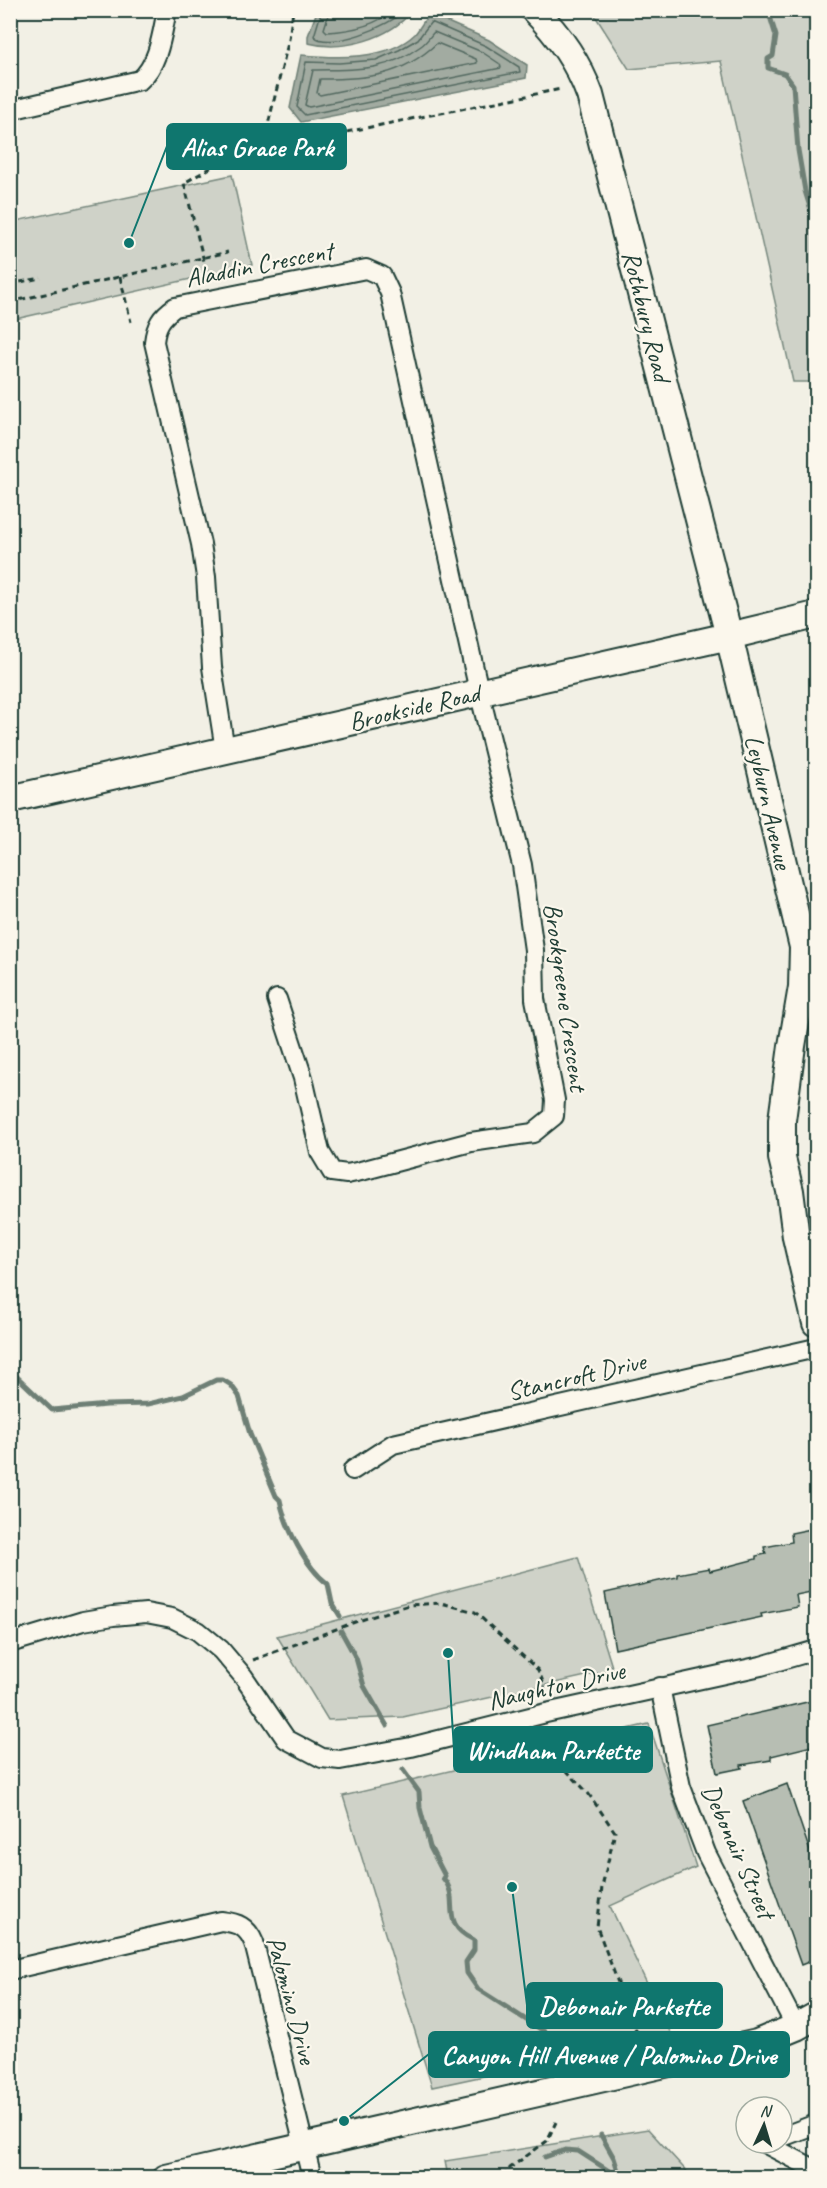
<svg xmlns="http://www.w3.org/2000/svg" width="827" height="2188" viewBox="0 0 827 2188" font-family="Caveat,sans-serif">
<rect width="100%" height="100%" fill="#f2f0e5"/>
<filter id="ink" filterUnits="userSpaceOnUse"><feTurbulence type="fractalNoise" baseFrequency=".0167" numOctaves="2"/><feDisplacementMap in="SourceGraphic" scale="12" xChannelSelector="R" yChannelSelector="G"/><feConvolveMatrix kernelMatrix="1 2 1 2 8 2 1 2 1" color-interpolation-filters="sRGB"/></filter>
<g filter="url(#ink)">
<g fill="#cfd2c8" stroke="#77887e" stroke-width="1.5">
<path d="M592,11H816V382H793L721,61L629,69Z"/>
<path d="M232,175L252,265L11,320V222Z"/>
<path d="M578,1557L613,1670L403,1717L328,1720L277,1636Z"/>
<path d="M649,1724L696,1867L610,1906L672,2036L432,2087L343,1796Z"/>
<path d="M648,2129L692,2177H448L445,2161Z"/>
</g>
<g fill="#a2aba1" stroke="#6e7f75" stroke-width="1.5">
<path d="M317,11V10L412,11C389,39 343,52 308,43V36Z"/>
<path d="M429,14L489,40L527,65L526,78L301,122L290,108L301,55C336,58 387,61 415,34C420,28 424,20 429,14Z"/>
</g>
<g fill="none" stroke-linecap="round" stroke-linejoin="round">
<g stroke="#536960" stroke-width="1.5">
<path d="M322,10L314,36C328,51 392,26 404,10"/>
<path d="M330,10L324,29L327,32C350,31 375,26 394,10"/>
<path d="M431,22L486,46L519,67L520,72L305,115L297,107L306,62L339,63L376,60L399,50L418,39Z"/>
<path d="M434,32L482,52L500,64L501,68L309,107L305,105L313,70C355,69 384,73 421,46C427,42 430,36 434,32Z"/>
<path d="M437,43L476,59L477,63L320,95L317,93L320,79C367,79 401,77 437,43Z"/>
</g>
<g stroke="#6e7f75" stroke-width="5">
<path d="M768,10L776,36L773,56L768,59V68L785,74L793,85L798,150L805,191L816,226"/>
<path d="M10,1370L52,1410L107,1405L148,1404L183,1396L216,1380H223L231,1385L239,1396L250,1434L276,1496L280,1500C285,1526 306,1568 328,1584L332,1603L340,1616"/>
<path d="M341,1631L356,1658L364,1686L387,1726"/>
<path d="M403,1770L419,1792L420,1808L430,1847L445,1876L443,1878C462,1900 437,1923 474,1940V1950L466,1962L467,1973L478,1989L545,2032L547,2042L544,2054"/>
<path d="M601,2135L614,2158L620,2177"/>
<path d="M545,2157L565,2150L578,2151L620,2178"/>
</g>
</g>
<g fill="#b7beb3" stroke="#1f3d34" stroke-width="1.5">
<path d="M816,1528V1591L796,1595L798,1607L761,1614L762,1617L615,1649L605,1593L677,1577V1574L709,1568L710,1571L756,1559V1556L766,1554L764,1547L792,1542L791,1533Z"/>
<path d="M816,1700V1745L771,1756V1760L741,1765L742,1768L717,1773L707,1725Z"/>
<path d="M787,1784L816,1869V1959L801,1965L743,1801Z"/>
</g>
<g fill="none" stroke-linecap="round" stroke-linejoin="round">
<defs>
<g id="street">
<path d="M10,110L140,80C159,64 162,33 167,10"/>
<path d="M225,750L212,667L206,577L201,544L154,342C156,325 161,317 175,307L366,269L382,276L390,293L479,691L522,865L534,950L535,999L555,1100L554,1116L533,1133L471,1142L361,1171L347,1174L332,1172L320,1152L303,1078L277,999"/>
<path d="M353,1470L393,1444L816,1348"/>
<path d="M10,1643L83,1621L113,1616L146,1613L172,1618L198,1631L221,1650L243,1676L286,1739L322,1758L340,1760L411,1747L546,1713L761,1666L816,1650"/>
<path d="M660,1687L681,1787L706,1853L796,2027"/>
<path d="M10,1970L221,1921C238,1923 247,1926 254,1943L312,2178"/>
<path d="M782,2137L816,2124"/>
<path d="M766,2144L816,2170"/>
</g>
<g id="secondary">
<path d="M534,10C559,35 578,62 590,95L729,636L803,947L802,987L792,1046L782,1120V1158L790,1191L796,1237L816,1323"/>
<path d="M10,799L729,636L816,615"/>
<path d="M166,2178L757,2043L796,2027L816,2016"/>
</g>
</defs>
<use href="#street" stroke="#1f3d34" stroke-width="22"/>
<use href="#secondary" stroke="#1f3d34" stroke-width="30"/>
<g stroke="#1f3d34" stroke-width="3" stroke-dasharray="6 4.5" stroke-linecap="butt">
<path d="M265,137L286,144L561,89"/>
<path d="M120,277L131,322"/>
<path d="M209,281L184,183L265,137L289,39L293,10"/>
<path d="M10,284L41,278"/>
<path d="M10,302L228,252"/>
<path d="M253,1660L358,1621L409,1605L441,1603L475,1612L538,1670L544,1684L545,1695"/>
<path d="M552,1731L564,1768L588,1793L615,1832L602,1887L597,1927L640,2041"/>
<path d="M503,2178L510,2168L547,2141L556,2122"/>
<path d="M522,2178L530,2173L559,2178"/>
</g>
<use href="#street" stroke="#fbf7ec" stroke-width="18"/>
<use href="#secondary" stroke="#fbf7ec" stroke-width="26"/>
</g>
</g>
<g text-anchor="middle" stroke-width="4.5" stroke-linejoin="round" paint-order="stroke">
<g font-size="26" fill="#1f3d34" stroke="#fbf7ec">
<text transform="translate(259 264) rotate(-11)" y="9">Aladdin Crescent</text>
<text transform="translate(647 316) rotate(76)" y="9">Rothbury Road</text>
<text transform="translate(414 707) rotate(-13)" y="9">Brookside Road</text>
<text transform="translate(769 802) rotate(77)" y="9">Leyburn Avenue</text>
<text transform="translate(566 997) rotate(82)" y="9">Brookgreene Crescent</text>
<text transform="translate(576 1376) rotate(-13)" y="9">Stancroft Drive</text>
<text transform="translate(556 1685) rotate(-13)" y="9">Naughton Drive</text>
<text transform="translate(739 1851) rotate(66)" y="9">Debonair Street</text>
<text transform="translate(292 2000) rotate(75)" y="9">Palomino Drive</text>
</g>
</g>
<path fill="none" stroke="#0f766e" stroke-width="2" d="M129 243L167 146M448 1653L454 1750M512 1887L527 2005M344 2121L429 2054"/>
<g fill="#0f766e" stroke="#fbf7ec" stroke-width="2">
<circle cx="129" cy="243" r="6"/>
<circle cx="448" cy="1653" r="6"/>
<circle cx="512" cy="1887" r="6"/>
<circle cx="344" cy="2121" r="6"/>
</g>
<g fill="#0f766e" stroke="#0f766e" stroke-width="2">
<rect x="167" y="124" width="179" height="45" rx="6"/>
<rect x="454" y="1727" width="198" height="45" rx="6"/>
<rect x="527" y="1983" width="195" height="45" rx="6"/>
<rect x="429" y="2032" width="360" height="45" rx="6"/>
</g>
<g font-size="27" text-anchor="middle" font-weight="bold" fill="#fff">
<text x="257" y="156">Alias Grace Park</text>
<text x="553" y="1759">Windham Parkette</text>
<text x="624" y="2015">Debonair Parkette</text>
<text x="609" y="2064">Canyon Hill Avenue / Palomino Drive</text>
</g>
<rect width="827" height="2188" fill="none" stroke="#fbf7ec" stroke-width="36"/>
<rect x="18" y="18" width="791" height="2152" fill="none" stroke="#1f3d34" stroke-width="2" filter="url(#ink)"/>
<g transform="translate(764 2125) rotate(4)"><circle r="28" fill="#fbf7ec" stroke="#a3ada2" stroke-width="1.5"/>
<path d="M0-4.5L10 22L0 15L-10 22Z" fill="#1f3d34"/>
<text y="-9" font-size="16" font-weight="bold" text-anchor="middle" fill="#1f3d34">N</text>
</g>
</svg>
